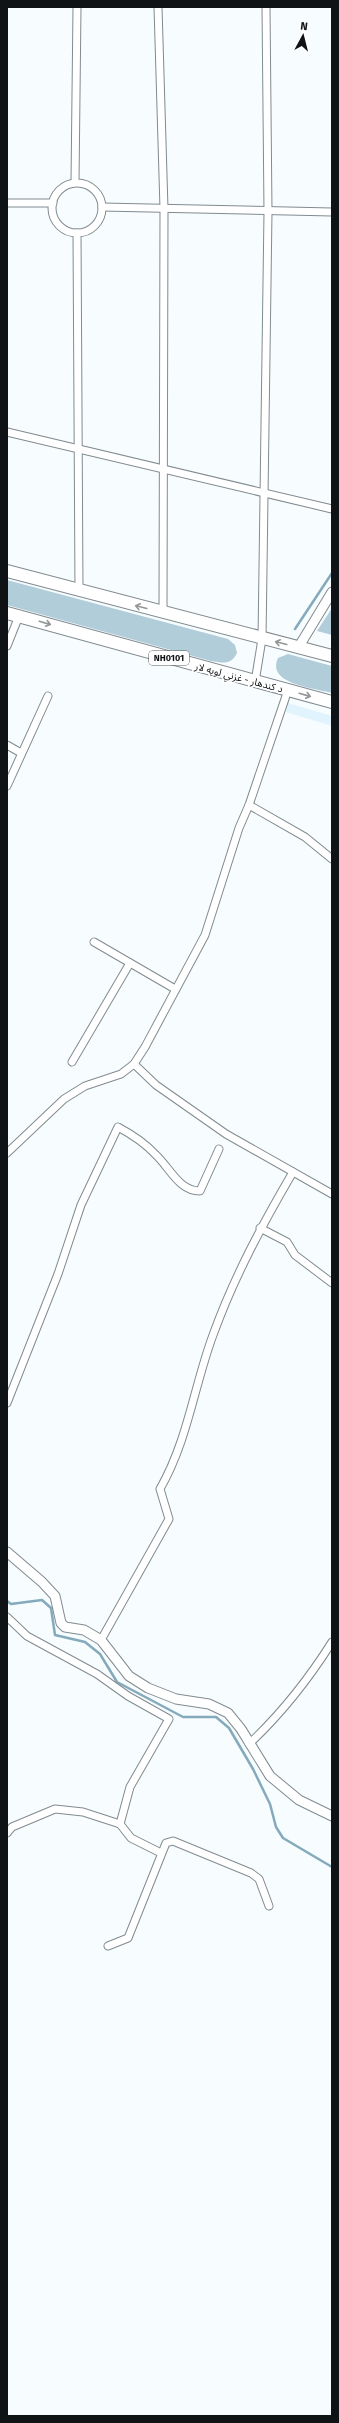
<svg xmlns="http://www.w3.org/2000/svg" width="339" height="2423" viewBox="0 0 339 2423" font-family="'Fira Sans','Noto Sans Arabic',sans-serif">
<rect width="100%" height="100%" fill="#f7fcfe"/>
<path fill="#e1f4fd" d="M288,703L332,716V726L286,712Z"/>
<g fill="#b2cdda">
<path d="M7,580L228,639L235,645L237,653C231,665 224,663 211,661L7,605Z"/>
<path d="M332,608V635L317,631Z"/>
<path d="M288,654L332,666V693C314,688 266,684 278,658Z"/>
</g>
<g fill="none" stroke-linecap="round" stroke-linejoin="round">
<g stroke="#84aabc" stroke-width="2.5">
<path d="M295,629L332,573"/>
<path d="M7,1601L11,1604L42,1600L51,1608L55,1635L85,1642L100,1654L117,1682L183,1717H216L229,1728L253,1769L270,1804L276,1827L283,1838L332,1867"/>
</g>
<defs>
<g id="street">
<path d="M158,7L164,209L163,612"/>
<path d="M75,182L77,7"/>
<circle cx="77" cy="208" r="25"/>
<path d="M7,203H53"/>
<path d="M102,207L332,212"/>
<path d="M77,233L79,591"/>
<path d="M7,432L332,509"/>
<path d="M7,646L19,616"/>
<path d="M255,682L262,639L268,212L266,7"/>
<path d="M7,745L21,753"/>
<path d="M7,786L48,696"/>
<path d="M249,805L305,837L332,859"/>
<path d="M94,942L175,989"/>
<path d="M72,1062L130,963"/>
<path d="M134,1064L156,1085L226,1134L332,1194"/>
<path d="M7,1153L64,1099L85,1086L121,1074L134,1064L145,1047L205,935L239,828L249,805L288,690"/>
<path d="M260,1228L287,1242L295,1255L332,1283"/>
<path d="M7,1403L58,1274L81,1205L118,1127C133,1135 145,1143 156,1155C170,1168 179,1191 200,1191L219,1149"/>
<path d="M7,1617L27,1636L97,1674L128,1696L169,1719L130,1787L120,1824"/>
<path d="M101,1640L169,1519L160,1489C188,1440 194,1386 213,1335C234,1277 262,1225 293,1172"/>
<path d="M249,1744C282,1713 308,1680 332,1642"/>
<path d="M7,1833L12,1827L55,1809L83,1812L120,1824L131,1838L161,1853"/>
<path d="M108,1946L128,1938L166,1843L173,1841L251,1873L259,1879L269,1906"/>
</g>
<g id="secondary">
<path d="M298,648L332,592"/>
<path d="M7,1552L42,1582L55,1596L61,1623L65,1627L84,1630L101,1640L129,1676L148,1688L176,1699L209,1704L228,1713L241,1729L270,1776L299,1800L332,1816"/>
</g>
<g id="highway">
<path d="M7,571L332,656"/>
<path d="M7,613L332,702"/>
</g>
</defs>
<use href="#street" stroke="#818b90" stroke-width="9"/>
<use href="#secondary" stroke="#818b90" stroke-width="11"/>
<use href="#highway" stroke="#818b90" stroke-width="14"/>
<use href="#street" stroke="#fff" stroke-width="7"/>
<use href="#secondary" stroke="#fff" stroke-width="9"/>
<use href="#highway" stroke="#fff" stroke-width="12"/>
</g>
<defs><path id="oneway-shaft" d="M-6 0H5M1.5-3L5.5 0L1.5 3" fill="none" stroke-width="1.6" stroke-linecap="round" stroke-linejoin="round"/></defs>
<g stroke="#939596">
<use href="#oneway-shaft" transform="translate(141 607) rotate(-166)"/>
<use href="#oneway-shaft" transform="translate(45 623) rotate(16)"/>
<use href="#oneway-shaft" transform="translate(281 643) rotate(-166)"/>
<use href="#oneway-shaft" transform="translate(305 695) rotate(16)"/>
</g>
<g text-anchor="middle" stroke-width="3.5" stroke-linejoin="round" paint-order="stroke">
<rect fill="#fff" stroke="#585a5b" stroke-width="1" x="149" y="651" width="40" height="14" rx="3"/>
<g font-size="9" font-weight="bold" fill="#101315">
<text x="169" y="661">NH0101</text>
</g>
<g font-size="10" fill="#101315" stroke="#fff">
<text transform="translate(239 677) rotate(15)" y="4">د کندهار - غزني لويه لار</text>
</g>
</g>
<rect width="339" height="2423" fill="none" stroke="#101315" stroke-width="16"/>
<g transform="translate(303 36) rotate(7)" stroke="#ffffff" stroke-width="3" paint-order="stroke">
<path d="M0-3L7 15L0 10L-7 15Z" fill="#101315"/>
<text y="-6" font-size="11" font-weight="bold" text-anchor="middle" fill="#101315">N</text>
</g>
</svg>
